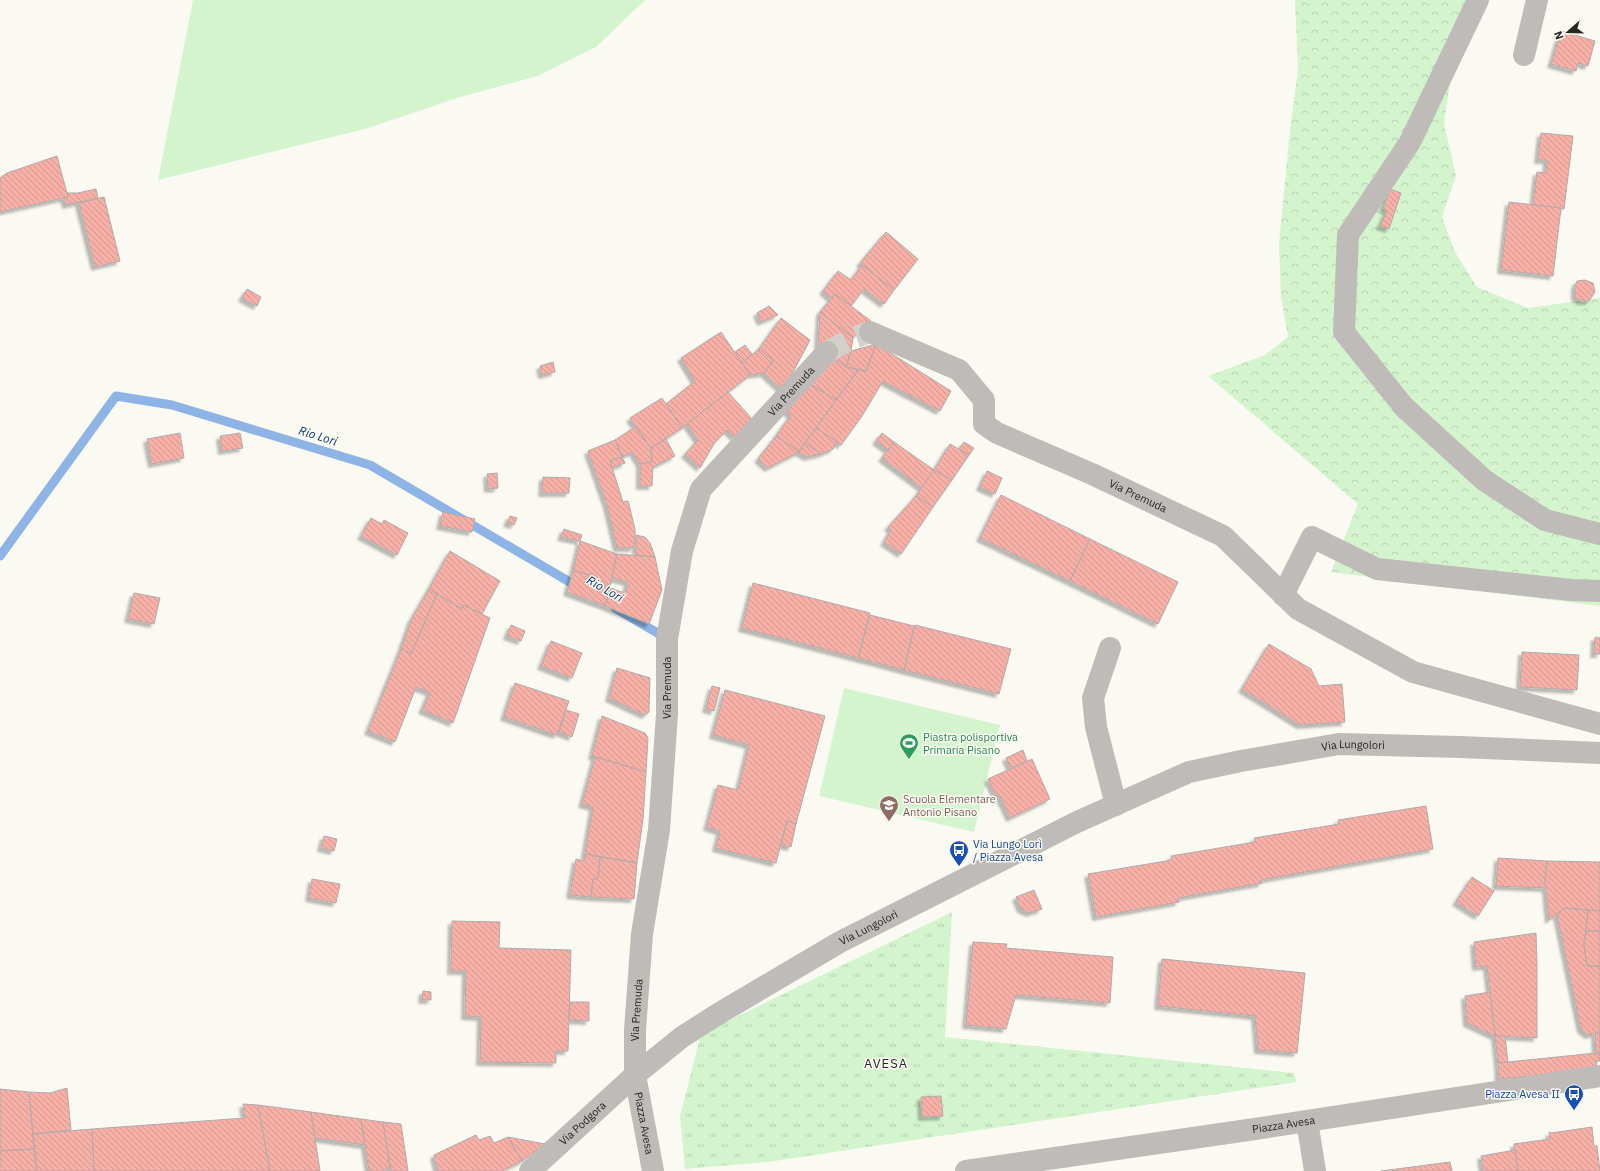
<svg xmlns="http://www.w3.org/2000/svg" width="1600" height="1171" viewBox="0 0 1600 1171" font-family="'IBM Plex Sans',sans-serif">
<defs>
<pattern id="forest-crowns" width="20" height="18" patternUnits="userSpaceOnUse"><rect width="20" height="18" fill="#d4f4ce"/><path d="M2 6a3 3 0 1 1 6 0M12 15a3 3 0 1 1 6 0" fill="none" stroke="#b6d1b1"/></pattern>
<pattern id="park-tufts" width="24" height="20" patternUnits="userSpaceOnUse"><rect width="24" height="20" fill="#d4f4ce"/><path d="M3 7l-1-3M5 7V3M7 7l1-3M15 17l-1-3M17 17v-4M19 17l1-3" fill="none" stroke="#b6d1b1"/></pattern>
<pattern id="building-back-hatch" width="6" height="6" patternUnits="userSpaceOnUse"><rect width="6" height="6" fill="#f6b0a8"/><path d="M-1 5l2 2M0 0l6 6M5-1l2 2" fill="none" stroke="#d39790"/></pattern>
<filter id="shadow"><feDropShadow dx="-3.5" dy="3.5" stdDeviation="1" flood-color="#0004"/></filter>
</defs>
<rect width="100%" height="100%" fill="#fbfaf2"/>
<g fill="#d4f4ce">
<path d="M193,0H645L596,47L538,76L460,97L365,129L158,180Z"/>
<path d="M844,688L1000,725L974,832L819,796Z"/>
</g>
<path fill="url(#forest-crowns)" d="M1295,0H1474L1455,49L1444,123L1456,176L1442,217L1455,252L1477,287L1528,308L1600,298V606L1331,572L1358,504L1208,376L1265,355L1288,337L1281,297L1279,243L1290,130L1298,69Z"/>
<path fill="url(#park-tufts)" d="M952,912L945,1037L1294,1073L1297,1082L768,1162L685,1169L680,1116L701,1034Z"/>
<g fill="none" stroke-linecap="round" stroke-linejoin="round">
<g stroke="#8eb4e6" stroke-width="9">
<path d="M0,556L116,396L172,405L370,465L580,588"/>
<path d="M615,608L666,638"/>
</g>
</g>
<g fill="url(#building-back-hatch)" stroke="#b2aaa8" filter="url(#shadow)">
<path d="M1561,31L1595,41L1588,66L1578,63L1576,71L1551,64Z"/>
<path d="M1541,133L1573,136L1564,209L1533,205L1537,172L1546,173L1547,160H1538Z"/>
<path d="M57,156L68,197L0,212V178L7,173Z"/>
<path d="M96,189L98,198L66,205L64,198L68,197L67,193H78Z"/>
<path d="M1390,189L1401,193L1389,229L1380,226L1387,211L1383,209Z"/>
<path d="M104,197L120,261L95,267L79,203Z"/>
<path d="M1509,202L1561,208L1553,276L1501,270Z"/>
<path d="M886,232L918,259L894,290L860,263Z"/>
<path d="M862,265L894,290L884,304L864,289L851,306L835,294L831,298L823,291L838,271L851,280Z"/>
<path d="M1585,280L1593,283L1595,292L1589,301H1581L1575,297V286L1577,281Z"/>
<path d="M247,289L261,297L257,306L242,298Z"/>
<path d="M835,294L871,321L853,338L820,312Z"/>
<path d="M769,306L778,315L761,322L757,313Z"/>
<path d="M820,312L853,338L851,351L846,367L818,345Z"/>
<path d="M781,318L810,340L783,391L764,373L773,360L759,349Z"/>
<path d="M721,332L750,375L682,428L666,404L695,381L681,358Z"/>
<path d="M876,344L951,391L940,411L883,381L862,416L841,445L816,428L858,370L866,371Z"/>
<path d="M876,344L866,371L846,367L851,351Z"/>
<path d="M745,345L752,354L742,363L735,352Z"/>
<path d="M759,349L773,360L764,373L750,375L742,363Z"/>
<path d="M834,358L846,367L858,370L836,400L810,384Z"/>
<path d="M553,362L555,372L542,375L540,366Z"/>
<path d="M810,384L836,400L799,452L776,436L791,415L786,411Z"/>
<path d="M728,392L753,420L734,437L727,430L715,442L700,468L685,454L698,440L687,424Z"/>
<path d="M662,398L682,428L651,448L630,418Z"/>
<path d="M635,427L651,448L652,462L640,464L633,452L622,457L615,440Z"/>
<path d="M816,428L837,442L833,449L821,454L805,443Z"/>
<path d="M180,433L184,458L152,464L147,439Z"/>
<path d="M240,433L243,448L222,451L220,436Z"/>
<path d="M882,433L894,442L888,450L876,441Z"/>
<path d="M776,436L799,452L768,468L758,459Z"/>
<path d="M666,439L675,456L653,467L652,486H640V464L652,462L651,448Z"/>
<path d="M615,440L622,457L610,461L623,502L628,501L635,529V543L633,548H617L607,505L588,451Z"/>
<path d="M894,442L934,470L922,488L882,458Z"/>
<path d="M964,442L974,448L969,455L959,449Z"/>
<path d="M805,443L821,454L807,457L799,452Z"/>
<path d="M950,444L969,455L952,480L934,470Z"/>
<path d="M622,457L625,463L612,468L610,461Z"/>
<path d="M934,470L952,480L933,507L916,496Z"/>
<path d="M987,471L1002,478L995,494L980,487Z"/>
<path d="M497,473L498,488L488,489L487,474Z"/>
<path d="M543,477L570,478L569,493H542Z"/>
<path d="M1001,495L1090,539L1070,581L980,538Z"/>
<path d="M916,496L933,507L901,554L884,542L891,530L888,527Z"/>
<path d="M443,512L475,519L472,532L440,526Z"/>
<path d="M510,516L517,518L514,525L507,523Z"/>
<path d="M371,518L382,524L384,520L408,533L397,555L361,536Z"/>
<path d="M564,529L582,535L580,541L561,537Z"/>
<path d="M636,535L645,537L650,543L655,557L636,555Z"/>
<path d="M1090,539L1178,582L1158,624L1070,581Z"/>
<path d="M580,541L617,554L610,588L595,576L573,571Z"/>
<path d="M450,551L500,581L482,614L463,605L462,609L429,589Z"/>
<path d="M617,554L655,557L662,590L649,624L605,606L610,588L625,593L628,582L612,578Z"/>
<path d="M573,571L595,576L610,588L605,606L567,592Z"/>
<path d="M753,583L870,613L858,658L742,628Z"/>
<path d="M429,589L437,594L411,654L401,649L411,620Z"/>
<path d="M134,593L160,598L154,624L128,619Z"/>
<path d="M437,594L462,609L463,605L490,618L453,723L422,710L430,692L416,687L395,742L368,731L401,649L411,654Z"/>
<path d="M870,615L914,626L904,670L858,658Z"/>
<path d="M511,625L525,631L521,641L507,636Z"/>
<path d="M915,625L1011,649L999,694L904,670Z"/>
<path d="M1595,637L1600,638V654H1594Z"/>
<path d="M551,641L582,653L572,678L541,666Z"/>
<path d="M1269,644L1311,669L1319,686L1342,684L1345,722L1300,725L1242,689Z"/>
<path d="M1522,652L1579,655L1577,690L1520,687Z"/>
<path d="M617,668L650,678L649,712L645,715L609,698Z"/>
<path d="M515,683L569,701L557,735L504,717Z"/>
<path d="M712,686L720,688L714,711L706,709Z"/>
<path d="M725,690L825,716L796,824L787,821L776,863L716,848L720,831L707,827L718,785L738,790L749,745L713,735Z"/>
<path d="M566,710L579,714L572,737L559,732Z"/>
<path d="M602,716L645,733L648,738L646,772L592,756Z"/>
<path d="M1023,750L1027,761L1011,769L1006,758Z"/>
<path d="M595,757L646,772L643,819L637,863L585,854L593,807L582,804Z"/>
<path d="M1032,759L1050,799L1010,818L999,795L996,796L988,779Z"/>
<path d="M1426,806L1433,849L1261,880L1262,883L1178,898L1179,902L1096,917L1088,874L1172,860L1171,856L1255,842L1254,838L1339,824L1338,820Z"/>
<path d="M787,821L796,824L791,847L781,845Z"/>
<path d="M324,836L337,839L334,851L321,848Z"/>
<path d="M585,854L600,857L598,879H593L591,897L570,895L576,859L584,861Z"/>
<path d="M600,857L637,863L634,899L591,897L593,879H598Z"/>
<path d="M1498,858L1547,861L1545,880L1546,888L1496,886Z"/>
<path d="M1547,861L1600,862V911L1565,908L1549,920L1545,880Z"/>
<path d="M1472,877L1494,891L1478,916L1456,902Z"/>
<path d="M312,879L340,884L336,903L309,898Z"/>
<path d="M1034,890L1042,909L1030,913L1021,909L1016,897Z"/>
<path d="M1565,908L1588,910L1584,945L1587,966H1600V1032L1588,1035L1581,1029L1557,915Z"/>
<path d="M1588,910L1600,911V931H1586Z"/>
<path d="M452,921L500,922L499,948L571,950L568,1051H556V1063L480,1062L481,1017L465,1016L466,971H451Z"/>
<path d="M1586,931H1600V966H1587L1584,945Z"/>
<path d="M1536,933L1537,964V1038L1495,1036L1487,966L1476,967L1474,942Z"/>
<path d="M973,942L1007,944L1006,948L1113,957L1110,1003L1016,995L1006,1029L966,1025Z"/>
<path d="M1162,959L1305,973L1297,1053L1258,1050L1255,1016L1158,1006Z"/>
<path d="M423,991L431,992V1000H422Z"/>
<path d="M1490,992L1495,1036L1467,1023L1465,996Z"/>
<path d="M570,1002H589V1021L569,1020Z"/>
<path d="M1600,1032V1056L1596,1053L1595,1033Z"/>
<path d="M1495,1036H1505L1508,1062L1498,1063Z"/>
<path d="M1596,1053L1600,1056V1061H1596L1597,1070L1499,1079L1498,1063Z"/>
<path d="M67,1088L71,1130L33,1134L29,1092L50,1093Z"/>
<path d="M0,1089L29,1092L34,1149L0,1151Z"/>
<path d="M941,1096L943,1116L922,1117L921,1097Z"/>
<path d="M243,1104L258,1105L270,1171H94L92,1129L245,1118Z"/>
<path d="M258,1105L311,1112L320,1171H270Z"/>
<path d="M311,1112L361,1119L365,1145L315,1138Z"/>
<path d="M361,1119L383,1122L390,1168L382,1171H369Z"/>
<path d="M383,1122L401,1124L408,1171H391Z"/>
<path d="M1592,1127L1594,1146H1597L1600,1171H1518L1514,1144L1550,1139L1549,1132L1551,1133Z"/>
<path d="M92,1129L94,1171H37L33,1134Z"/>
<path d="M476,1135L479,1140L490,1136L494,1143L508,1137L522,1161L502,1171H438L434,1155Z"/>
<path d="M508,1137L545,1144L522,1161Z"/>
<path d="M34,1149L37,1171H0V1151Z"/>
<path d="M1515,1150L1518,1171H1483L1481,1156Z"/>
<path d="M1450,1162L1452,1171H1381Z"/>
</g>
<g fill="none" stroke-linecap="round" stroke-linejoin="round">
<path stroke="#d1d0c9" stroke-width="22" stroke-dasharray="22 11" stroke-linecap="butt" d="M827,352L853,338L870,332"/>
<g stroke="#bebbb9" stroke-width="22">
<path d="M1478,0L1410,142L1348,235L1344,332L1404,407L1484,480L1545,520L1600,534"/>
<path d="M1524,55L1537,0"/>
<path id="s1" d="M870,332L959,370L984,400V424L997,433L1092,474L1223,536L1298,609L1413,672L1600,724"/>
<path d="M1283,595L1312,537L1377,569L1571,590L1600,591"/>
<path d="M1110,648L1093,698L1096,727L1116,805"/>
<path id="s2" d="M635,1075V1030L642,934L659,830L667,714V639L682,551L701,489L827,352"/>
<path d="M1307,1121L1315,1171"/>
</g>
<g stroke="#bebbb9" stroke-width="22">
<path id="s3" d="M635,1075L653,1171"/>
<path id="s4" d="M530,1171L635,1075L682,1037L718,1014L840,942L1077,822L1189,772L1241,761L1339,744L1460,747L1600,753"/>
<path id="s5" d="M966,1171L1255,1129L1600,1076"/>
</g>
</g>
<defs>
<symbol id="stadium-pin" viewBox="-11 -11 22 30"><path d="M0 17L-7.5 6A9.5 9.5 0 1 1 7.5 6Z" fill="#2e9e5b" stroke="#fbfaf2"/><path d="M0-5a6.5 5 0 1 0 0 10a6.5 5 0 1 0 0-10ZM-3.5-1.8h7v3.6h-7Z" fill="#fff"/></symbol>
<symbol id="school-pin" viewBox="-11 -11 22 30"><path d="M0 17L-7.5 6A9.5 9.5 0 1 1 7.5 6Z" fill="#8d6e63" stroke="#fbfaf2"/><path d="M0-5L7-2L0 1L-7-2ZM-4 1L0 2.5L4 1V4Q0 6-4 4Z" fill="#fff"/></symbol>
<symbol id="bus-pin" viewBox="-11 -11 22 30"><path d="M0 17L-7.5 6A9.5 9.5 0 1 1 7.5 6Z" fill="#1a4fb4" stroke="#fbfaf2"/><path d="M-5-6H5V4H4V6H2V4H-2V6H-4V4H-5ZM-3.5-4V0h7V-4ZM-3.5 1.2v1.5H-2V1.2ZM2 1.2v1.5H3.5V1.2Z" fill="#fff"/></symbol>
</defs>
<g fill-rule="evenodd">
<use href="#stadium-pin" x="898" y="732" width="22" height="30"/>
<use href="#school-pin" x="878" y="794" width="22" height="30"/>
<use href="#bus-pin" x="948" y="839" width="22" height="30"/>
<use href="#bus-pin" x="1563" y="1083" width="22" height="30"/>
</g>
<g text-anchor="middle" stroke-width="3" stroke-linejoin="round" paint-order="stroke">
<g font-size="11" fill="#272724" stroke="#fbfaf2">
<text dy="4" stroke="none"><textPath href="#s2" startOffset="725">Via Premuda</textPath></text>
<text dy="4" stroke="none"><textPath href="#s1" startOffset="330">Via Premuda</textPath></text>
<text dy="4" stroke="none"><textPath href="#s2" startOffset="389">Via Premuda</textPath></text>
<text dy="4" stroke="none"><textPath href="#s4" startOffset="942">Via Lungolorì</textPath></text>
<text dy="4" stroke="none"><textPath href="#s4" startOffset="419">Via Lungolorì</textPath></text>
<text dy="4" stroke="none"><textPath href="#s2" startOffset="65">Via Premuda</textPath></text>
<text dy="4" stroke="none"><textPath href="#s4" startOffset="71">Via Podgora</textPath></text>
<text dy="4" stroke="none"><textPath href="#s3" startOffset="49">Piazza Avesa</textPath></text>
<text dy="4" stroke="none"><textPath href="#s5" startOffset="321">Piazza Avesa</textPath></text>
</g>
<g font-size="11" fill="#27864d" stroke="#fbfaf2" text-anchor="start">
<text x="923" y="741">Piastra polisportiva<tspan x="923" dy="13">Primaria Pisano</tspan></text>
</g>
<g font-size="11" fill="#785e54" stroke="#fbfaf2" text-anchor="start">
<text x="903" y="803">Scuola Elementare<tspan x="903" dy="13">Antonio Pisano</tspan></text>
</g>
<g font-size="11" fill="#164399" stroke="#fbfaf2" text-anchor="start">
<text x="973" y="848">Via Lungo Lorì<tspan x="973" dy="13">/ Piazza Avesa</tspan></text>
<text x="1560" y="1098" text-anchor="end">Piazza Avesa II</text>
</g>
<g font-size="12" font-style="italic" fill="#00346e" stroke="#fbfaf2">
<text transform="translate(318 436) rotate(17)" y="4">Rio Lori</text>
<text transform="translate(605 589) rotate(30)" y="4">Rio Lori</text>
</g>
<g font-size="13" letter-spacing="1" fill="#272724" stroke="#fbfaf2">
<text x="886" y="1068">AVESA</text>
</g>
</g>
<g transform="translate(1568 32) rotate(250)" stroke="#fbfaf2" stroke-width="3" paint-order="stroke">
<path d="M0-3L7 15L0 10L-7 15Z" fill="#272724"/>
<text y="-6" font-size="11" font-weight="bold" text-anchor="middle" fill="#272724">N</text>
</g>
</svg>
